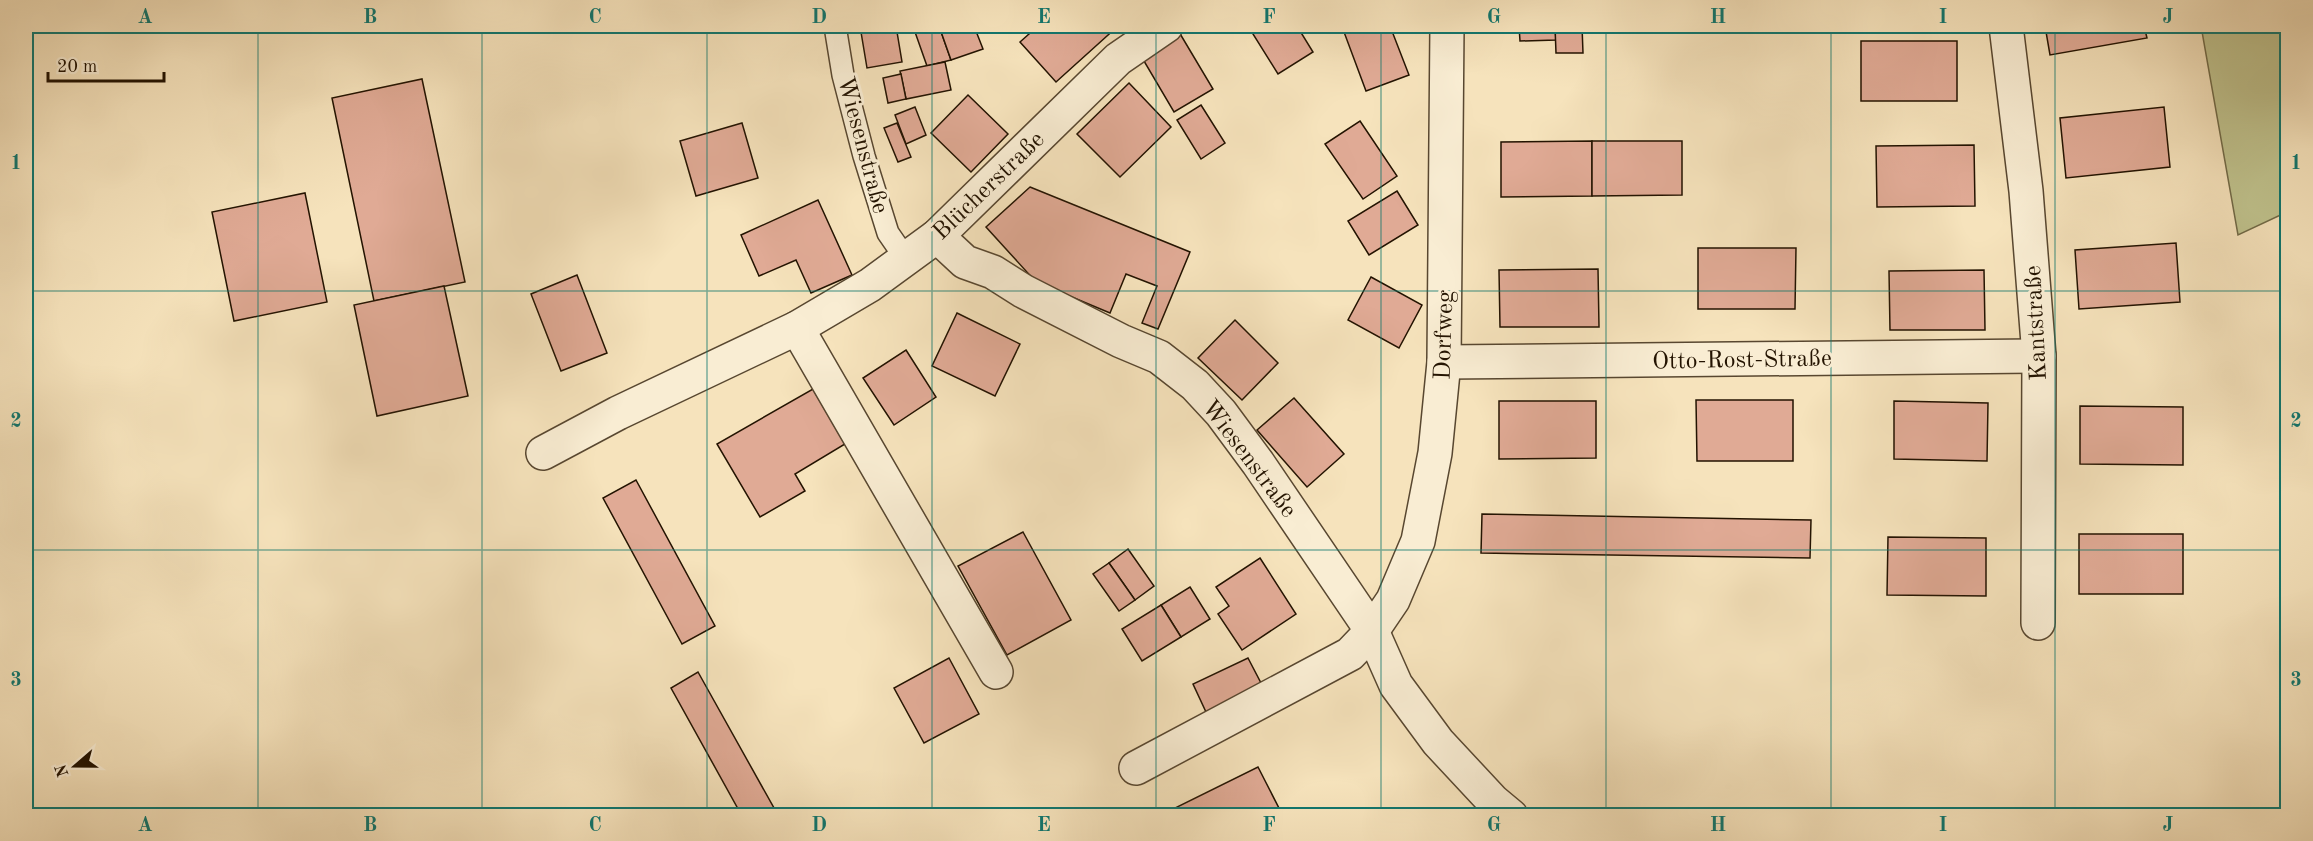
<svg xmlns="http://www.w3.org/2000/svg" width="2313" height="841" viewBox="0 0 2313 841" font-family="'Old Standard TT',serif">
<rect width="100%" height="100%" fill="#f6e3bc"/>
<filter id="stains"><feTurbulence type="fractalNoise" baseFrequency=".00333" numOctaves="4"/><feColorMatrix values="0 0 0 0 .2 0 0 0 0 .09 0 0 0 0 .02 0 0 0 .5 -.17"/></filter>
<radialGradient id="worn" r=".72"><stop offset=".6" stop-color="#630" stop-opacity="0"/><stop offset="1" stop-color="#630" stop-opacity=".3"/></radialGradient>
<path fill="#c0c38e" stroke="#726b48" stroke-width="1.5" d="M2201,26H2287V212L2238,235Z"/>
<g fill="#e0aa95" stroke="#231301" stroke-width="1.5">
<path d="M860,26H896L902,62L867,68Z"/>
<path d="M932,26H939L951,60L927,66L915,32Z"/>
<path d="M939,26H974L983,49L951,60Z"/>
<path d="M1038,26H1118L1056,82L1020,42Z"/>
<path d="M1248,26H1297L1313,52L1278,74Z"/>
<path d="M1362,26H1390L1409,75L1366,91L1344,32Z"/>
<path d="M1519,26H1555L1556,40L1520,41Z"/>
<path d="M1555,26H1582L1583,53H1556Z"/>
<path d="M2045,26H2144L2147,38L2050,55Z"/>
<path d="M1179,32L1213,89L1174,112L1141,56Z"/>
<rect x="1861" y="41" width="96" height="60"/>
<path d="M945,62L951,90L906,99L900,71Z"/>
<path d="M901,74L906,99L888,103L883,78Z"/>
<path d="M422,79L465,282L374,301L332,98Z"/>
<path d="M1129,83L1171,127L1120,177L1077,134Z"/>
<path d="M968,95L1008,134L971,172L931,133Z"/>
<path d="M1201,105L1225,143L1201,159L1177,120Z"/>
<path d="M915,107L926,135L906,144L895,115Z"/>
<path d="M2164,107L2170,167L2066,178L2060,118Z"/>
<path d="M1360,121L1397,176L1363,199L1325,144Z"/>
<path d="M742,123L758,178L696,196L680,141Z"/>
<path d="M897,123L911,157L898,162L884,128Z"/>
<path d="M1592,141V196L1501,197V142Z"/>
<path d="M1592,141H1682V195L1592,196Z"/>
<path d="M1974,145L1975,206L1877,207L1876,146Z"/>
<path d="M1030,187L1190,252L1158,329L1142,323L1157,286L1126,274L1110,313L1036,282L986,227Z"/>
<path d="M1397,191L1418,225L1369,255L1348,221Z"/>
<path d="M305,193L327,302L234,321L212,212Z"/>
<path d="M818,200L852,275L811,293L796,260L759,276L741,235Z"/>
<path d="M2176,243L2180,302L2079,309L2075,250Z"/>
<path d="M1698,248H1796L1795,309H1698Z"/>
<path d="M1598,269L1599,327H1500L1499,270Z"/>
<path d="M1984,270L1985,330H1890L1889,271Z"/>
<path d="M577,275L607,353L561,371L531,294Z"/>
<path d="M1371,277L1422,305L1399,348L1348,320Z"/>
<path d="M444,286L468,396L377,416L354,305Z"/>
<path d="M957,313L1020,344L995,396L932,366Z"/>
<path d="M1235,320L1278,363L1242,400L1198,358Z"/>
<path d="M906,350L936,397L894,425L863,378Z"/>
<path d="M813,389L845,444L795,474L805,491L760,517L717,444Z"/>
<path d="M1294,398L1344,454L1307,487L1257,430Z"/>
<path d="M1696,400H1793V461H1697Z"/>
<path d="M1499,401H1596V458L1499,459Z"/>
<path d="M1894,401L1988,403L1987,461L1894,459Z"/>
<path d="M2080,406L2183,407V465L2080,464Z"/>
<path d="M636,480L715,626L682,644L603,498Z"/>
<path d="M1482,514L1811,520L1810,558L1481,553Z"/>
<path d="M1023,532L1071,620L1007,655L958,566Z"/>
<rect x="2079" y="534" width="104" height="60"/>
<path d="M1888,537L1986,538V596L1887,595Z"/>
<path d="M1128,549L1154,586L1135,600L1109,563Z"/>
<path d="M1260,558L1296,614L1242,650L1218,614L1229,606L1216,587Z"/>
<path d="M1109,563L1135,600L1119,611L1093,574Z"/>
<path d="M1190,587L1210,619L1181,637L1161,605Z"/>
<path d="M1161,605L1181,637L1142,661L1122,629Z"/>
<path d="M949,658L979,714L924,743L894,688Z"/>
<path d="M1248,658L1262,685L1206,712L1193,684Z"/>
<path d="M698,672L774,808L760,816H742L671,688Z"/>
<path d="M1258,767L1283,816H1179L1175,808Z"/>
</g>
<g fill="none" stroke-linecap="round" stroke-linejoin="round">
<defs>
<path id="lane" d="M835,26L843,75L864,156L888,233L906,259"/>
<g id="street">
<path d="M2006,26L2026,191L2039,356L2038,623"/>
<path d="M937,236L965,262L993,272L1023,291L1121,341L1159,357L1195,385L1221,413L1258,463L1372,631L1396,685L1438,742L1493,801L1511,816"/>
<path d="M797,328L996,672"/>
<path d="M1444,362L2039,356"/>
<path d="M543,453L618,413L797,328L870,285L937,236L1118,59L1166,26"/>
<path d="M1136,768L1350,654L1372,631L1393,600L1418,541L1435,453L1444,362L1447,26"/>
</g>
</defs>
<use href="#lane" stroke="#584730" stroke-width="24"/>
<use href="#street" stroke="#584730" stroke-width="36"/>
<use href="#lane" stroke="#f9edd3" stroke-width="21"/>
<use href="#street" stroke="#f9edd3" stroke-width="33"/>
</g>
<path fill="none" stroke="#0f766e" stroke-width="1.5" stroke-opacity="0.55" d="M258,26V816M482,26V816M707,26V816M932,26V816M1156,26V816M1381,26V816M1606,26V816M1831,26V816M2055,26V816M26,291H2288M26,550H2288"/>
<g text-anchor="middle" stroke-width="6" stroke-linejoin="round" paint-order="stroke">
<g font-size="24" fill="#231301" stroke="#f9edd3">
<text transform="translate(864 145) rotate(75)" y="8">Wiesenstraße</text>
<text transform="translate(988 185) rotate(-44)" y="8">Blücherstraße</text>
<text transform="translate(2035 323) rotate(-93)" y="8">Kantstraße</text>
<text transform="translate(1443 335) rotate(-88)" y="8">Dorfweg</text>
<text transform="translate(1742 359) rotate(-1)" y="8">Otto-Rost-Straße</text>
<text transform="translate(1250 458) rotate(53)" y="8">Wiesenstraße</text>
</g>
</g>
<rect width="2313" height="841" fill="none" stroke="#f6e3bc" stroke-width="66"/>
<g transform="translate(75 766) rotate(250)" stroke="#f9edd3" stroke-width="4.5" paint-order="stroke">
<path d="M0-4.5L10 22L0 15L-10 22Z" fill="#231301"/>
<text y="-9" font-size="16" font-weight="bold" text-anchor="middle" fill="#231301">N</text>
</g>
<path d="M48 72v9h116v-9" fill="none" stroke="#231301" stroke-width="3"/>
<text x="57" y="72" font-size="18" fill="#231301" stroke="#f9edd3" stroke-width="4.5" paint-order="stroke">20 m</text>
<rect x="33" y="33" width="2247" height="775" fill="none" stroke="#0f766e" stroke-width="2"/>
<g font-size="20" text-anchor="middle" font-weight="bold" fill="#0f766e">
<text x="145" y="23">A</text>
<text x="370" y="23">B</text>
<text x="595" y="23">C</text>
<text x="819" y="23">D</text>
<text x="1044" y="23">E</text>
<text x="1269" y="23">F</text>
<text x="1494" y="23">G</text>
<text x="1718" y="23">H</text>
<text x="1943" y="23">I</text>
<text x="2168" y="23">J</text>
<text x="16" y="169">1</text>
<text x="2296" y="169">1</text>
<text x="16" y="427">2</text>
<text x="2296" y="427">2</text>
<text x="16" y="686">3</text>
<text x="2296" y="686">3</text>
<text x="145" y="831">A</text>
<text x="370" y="831">B</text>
<text x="595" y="831">C</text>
<text x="819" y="831">D</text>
<text x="1044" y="831">E</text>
<text x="1269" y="831">F</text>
<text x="1494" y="831">G</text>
<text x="1718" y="831">H</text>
<text x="1943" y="831">I</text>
<text x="2168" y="831">J</text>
</g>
<rect width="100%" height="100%" filter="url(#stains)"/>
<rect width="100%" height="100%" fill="url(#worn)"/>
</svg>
